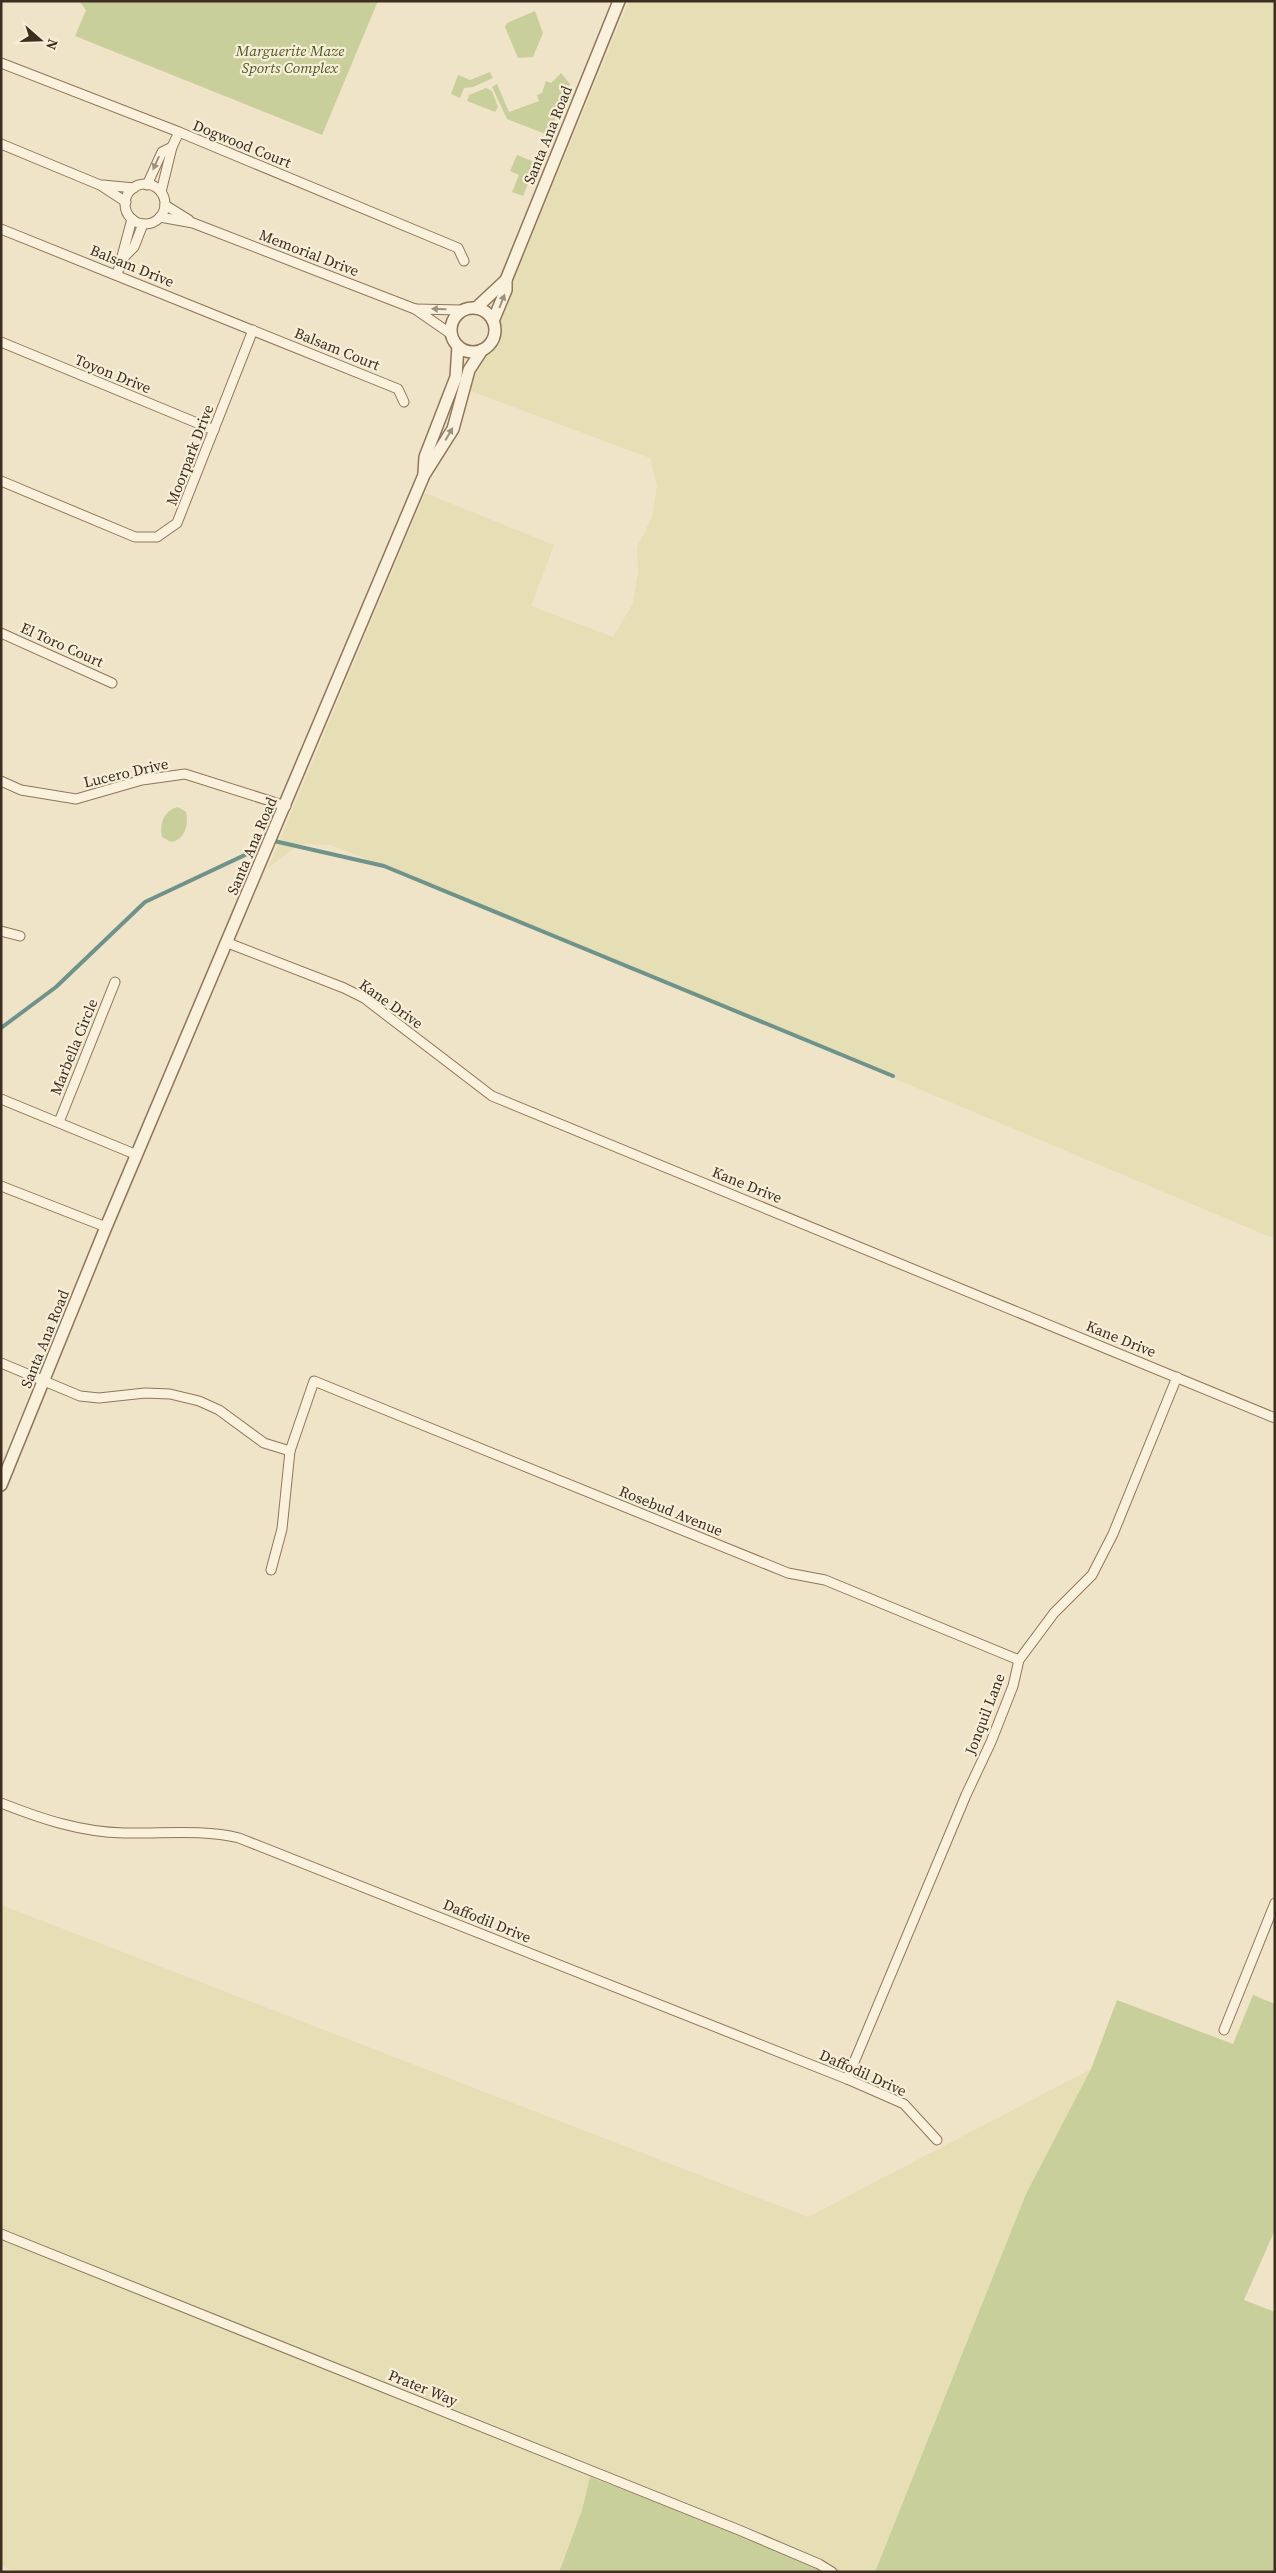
<svg xmlns="http://www.w3.org/2000/svg" width="1276" height="2573" viewBox="0 0 1276 2573" font-family="'Source Serif 4',serif">
<rect width="100%" height="100%" fill="#f0e4c8"/>
<g fill="#e6deb5">
<path d="M629,1H1275V1239L492,909L331,845L300,844L268,868L425,493L554,545L531,606L613,637L633,603L638,573L637,547L652,517L657,486L650,458L468,390Z"/>
<path d="M1,1905L808,2217L1091,2069L1027,2194L875,2572H845L590,2477L582,2510L558,2572H16L1,2566Z"/>
</g>
<g fill="#c9cf9b">
<path d="M79,1H378L322,135L75,36L86,10Z"/>
<path d="M535,11L543,33L533,57L518,58L505,27L507,23Z"/>
<path d="M490,72L493,78L473,87L464,88L460,98L451,94L458,75L470,80Z"/>
<path d="M561,73L570,84L548,135L507,119L492,87L497,84L509,112L539,101L537,95L542,93L546,81L551,83Z"/>
<path d="M486,88L492,91L498,107L495,112L467,101L469,95Z"/>
<path d="M517,155L537,163L523,196L512,192L519,175L510,171Z"/>
<path d="M178,807L186,812C189,824 185,840 171,842L162,837C159,824 164,810 178,807Z"/>
<path d="M1253,1995L1275,2004V2230L1244,2300L1275,2312V2572H875L1026,2194L1091,2069L1117,2000L1233,2044Z"/>
<path d="M590,2477L845,2572H559L582,2510Z"/>
</g>
<g fill="none" stroke-linecap="round" stroke-linejoin="round">
<g stroke="#6f938a" stroke-width="4">
<path d="M270,843L274,841L384,866L893,1076"/>
<path d="M1,1028L56,987L145,902L264,846"/>
</g>
<defs>
<g id="minor">
<path d="M1,63L179,132L458,248L464,261"/>
<path d="M1,144L100,185L126,202"/>
<circle cx="145" cy="204" r="20"/>
<path d="M103,185L134,188"/>
<path d="M147,185L162,152L172,147"/>
<path d="M161,192L172,147L179,132"/>
<path d="M165,205L189,220"/>
<path d="M160,217L193,223L415,309L451,334"/>
<path d="M1,229L398,389L404,402"/>
<path d="M122,259L134,247L143,224"/>
<path d="M117,275L132,219"/>
<path d="M415,309L462,310"/>
<path d="M1,342L214,430"/>
<path d="M1,481L135,537H157L177,523L253,330"/>
<path d="M1,633L112,683"/>
<path d="M1,781L21,790L76,799L142,780L185,774L286,806"/>
<path d="M1,931L20,936"/>
<path d="M228,943L344,988L364,998L492,1096L1275,1418"/>
<path d="M1,1099L137,1155"/>
<path d="M59,1122L115,982"/>
<path d="M1,1186L106,1227"/>
<path d="M1,1363L80,1396L99,1398L145,1393L170,1394L199,1401L219,1410L264,1443L290,1451"/>
<path d="M271,1570L282,1529L290,1451L314,1381L788,1573L825,1580L1019,1660"/>
<path d="M1,1803C42,1819 80,1832 124,1833C162,1834 202,1829 239,1838L847,2079L904,2104L937,2140"/>
<path d="M1224,2030L1275,1903"/>
<path d="M847,2079L966,1795L991,1742L1013,1686L1019,1660L1054,1613L1092,1575L1113,1534L1177,1377"/>
<path d="M1,2234L739,2530L819,2564L832,2572"/>
</g>
<g id="tertiary">
<circle cx="473" cy="330" r="22"/>
<path d="M476,308L506,280"/>
<path d="M493,321L506,290V280L619,1"/>
<path d="M424,473L425,457L456,377L458,346"/>
<path d="M1,1485L106,1227L424,475L453,429L469,370L482,350"/>
</g>
</defs>
<use href="#minor" stroke="#8d765c" stroke-width="11"/>
<use href="#tertiary" stroke="#8d765c" stroke-width="14"/>
<use href="#minor" stroke="#faf1dc" stroke-width="9"/>
<use href="#tertiary" stroke="#faf1dc" stroke-width="11"/>
</g>
<defs><path id="oneway-solid" d="M-6-.8H1V-3.2L6.5 0L1 3.2V.8H-6Z" transform="scale(1.25)"/></defs>
<g fill="#9c907e">
<use href="#oneway-solid" transform="translate(156 163) rotate(114)"/>
<use href="#oneway-solid" transform="translate(502 301) rotate(-69)"/>
<use href="#oneway-solid" transform="translate(439 309) rotate(-179)"/>
<use href="#oneway-solid" transform="translate(449 434) rotate(-60)"/>
</g>
<g text-anchor="middle" stroke-width="4.5" stroke-linejoin="round" paint-order="stroke">
<g font-size="15" font-style="italic" fill="#4d5a26" stroke="#f7eed8">
<text x="290" y="56">Marguerite Maze<tspan x="290" dy="17">Sports Complex</tspan></text>
</g>
<g font-size="15" fill="#3d2e20" stroke="#f7eed8">
<text transform="translate(548 135) rotate(-68)" y="5">Santa Ana Road</text>
<text transform="translate(242 144) rotate(22)" y="5">Dogwood Court</text>
<text transform="translate(309 253) rotate(21)" y="5">Memorial Drive</text>
<text transform="translate(132 266) rotate(22)" y="5">Balsam Drive</text>
<text transform="translate(337 349) rotate(22)" y="5">Balsam Court</text>
<text transform="translate(113 374) rotate(22)" y="5">Toyon Drive</text>
<text transform="translate(190 455) rotate(-69)" y="5">Moorpark Drive</text>
<text transform="translate(62 645) rotate(24)" y="5">El Toro Court</text>
<text transform="translate(126 773) rotate(-13)" y="5">Lucero Drive</text>
<text transform="translate(252 846) rotate(-67)" y="5">Santa Ana Road</text>
<text transform="translate(391 1004) rotate(35)" y="5">Kane Drive</text>
<text transform="translate(74 1047) rotate(-68)" y="5">Marbella Circle</text>
<text transform="translate(747 1185) rotate(22)" y="5">Kane Drive</text>
<text transform="translate(45 1339) rotate(-68)" y="5">Santa Ana Road</text>
<text transform="translate(1121 1339) rotate(22)" y="5">Kane Drive</text>
<text transform="translate(671 1511) rotate(22)" y="5">Rosebud Avenue</text>
<text transform="translate(985 1714) rotate(-69)" y="5">Jonquil Lane</text>
<text transform="translate(487 1921) rotate(22)" y="5">Daffodil Drive</text>
<text transform="translate(863 2073) rotate(24)" y="5">Daffodil Drive</text>
<text transform="translate(423 2388) rotate(22)" y="5">Prater Way</text>
</g>
</g>
<rect width="1276" height="2573" fill="none" stroke="#3d2e20" stroke-width="5"/>
<g transform="translate(40 40) rotate(110)" stroke="#f7eed8" stroke-width="4" paint-order="stroke">
<path d="M0-4L9 19L0 12L-9 19Z" fill="#3d2e20"/>
<text y="-8" font-size="14" font-weight="bold" text-anchor="middle" fill="#3d2e20">N</text>
</g>
</svg>
